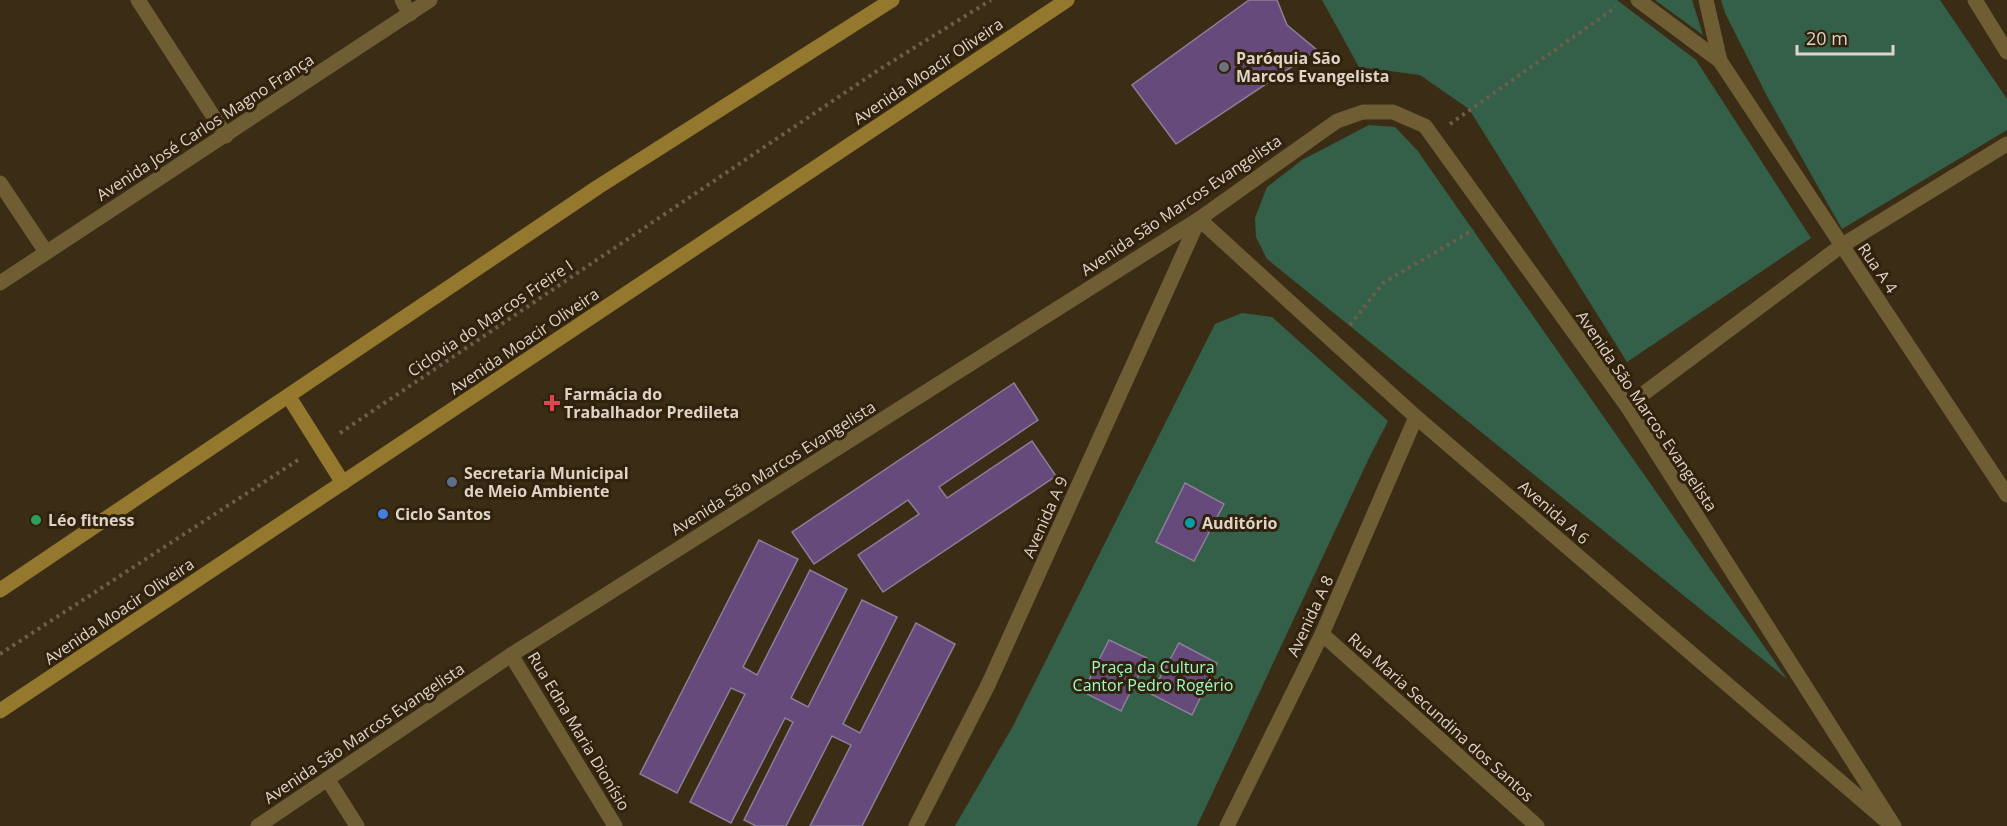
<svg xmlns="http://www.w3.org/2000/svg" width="2007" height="826" viewBox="0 0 2007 826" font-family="'Open Sans',sans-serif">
<rect width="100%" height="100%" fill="#3b2c16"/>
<g fill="#346049">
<path d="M1322,0H1617L1696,60L1811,238L1627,362L1469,109L1420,75L1359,67Z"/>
<path d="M1655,0H1692L1703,35Z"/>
<path d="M1721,0H1940L2007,99V130L1842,229L1768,98L1725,13Z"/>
<path d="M1369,125L1395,127L1417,150L1787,679L1267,259L1256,237L1255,218L1267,187L1302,160Z"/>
<path d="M1242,313L1272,317L1388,421L1369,458L1197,826H955L1013,726L1215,324Z"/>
</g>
<g fill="#654a7b" stroke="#8c7e98" stroke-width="1.5">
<path d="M1249,0H1277L1287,25L1317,50L1176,144L1132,85Z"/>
<path d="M1014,383L1038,420L939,487L947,498L1032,441L1056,476L883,592L858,555L919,514L908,500L814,564L792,532Z"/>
<path d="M1185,483L1224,504L1194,561L1156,542Z"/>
<path d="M759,540L798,559L743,667L757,675L810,570L847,589L791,698L808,707L862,600L897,617L843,724L860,733L916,623L955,644L862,826H810L851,745L832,736L786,826H756L744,820L793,722L785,718L731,823L690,802L745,694L731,688L677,793L640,774Z"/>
<path d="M1109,640L1147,658L1121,711L1083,692Z"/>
<path d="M1179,643L1217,663L1192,715L1151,694Z"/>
</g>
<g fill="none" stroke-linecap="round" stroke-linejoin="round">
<g stroke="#6d5f4c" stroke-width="4" stroke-dasharray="3 4.5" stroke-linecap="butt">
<path d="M1450,124L1616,7"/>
<path d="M1350,325L1383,283L1473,230"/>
<path d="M340,433L880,69L991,0"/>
<path d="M0,654L301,458"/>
</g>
<g stroke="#6f5e33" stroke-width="15">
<path d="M138,0L226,136"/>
<path d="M402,0L410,14"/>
<path d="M1975,0L2007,52"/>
<path d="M0,183L46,252"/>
<path d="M0,283L430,0"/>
<path d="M1627,406L1841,246L2007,144"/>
<path d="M1322,634L1537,826"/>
<path d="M511,655L615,826"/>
<path d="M328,780L357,826"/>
<path d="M258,826L511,655L1199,219L1337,121L1363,112H1393L1425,126L1627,406L1894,826"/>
<path d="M916,826L988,685L1199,219L1416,417L1884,819"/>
<path d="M1227,826L1322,634L1416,417"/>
</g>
<g stroke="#6f5e33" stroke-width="15">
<path d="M1638,0L1720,61L2007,495"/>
<path d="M1706,0L1720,61"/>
</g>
<g stroke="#93782e" stroke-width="15">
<path d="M289,397L343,483"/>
<path d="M0,590L598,187L892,0"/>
<path d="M0,711L1067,0"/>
</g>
</g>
<circle fill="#6b7280" stroke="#30220c" stroke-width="2" cx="1224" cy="67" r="6"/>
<path fill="#e0444e" stroke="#30220c" stroke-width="2" d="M549 394h6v6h6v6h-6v6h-6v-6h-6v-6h6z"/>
<circle fill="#5c6f8a" stroke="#30220c" stroke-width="2" cx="452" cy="482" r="6"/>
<circle fill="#3f7fe0" stroke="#30220c" stroke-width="2" cx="383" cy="514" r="6"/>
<circle fill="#2e9e5b" stroke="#30220c" stroke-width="2" cx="36" cy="520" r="6"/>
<circle fill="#0f9aa8" stroke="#30220c" stroke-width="2" cx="1190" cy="523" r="6"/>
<g text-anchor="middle" stroke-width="6" stroke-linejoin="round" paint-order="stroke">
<g font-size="16" font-weight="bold" fill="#ddd3c7" stroke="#30220c" text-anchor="start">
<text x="1236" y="64">Paróquia São<tspan x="1236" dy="18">Marcos Evangelista</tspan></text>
<text x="564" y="400">Farmácia do<tspan x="564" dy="18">Trabalhador Predileta</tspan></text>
<text x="464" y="479">Secretaria Municipal<tspan x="464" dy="18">de Meio Ambiente</tspan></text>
<text x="395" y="520">Ciclo Santos</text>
<text x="48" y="526">Léo fitness</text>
<text x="1202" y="529">Auditório</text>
</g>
<g font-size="16" fill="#ddd3c7" stroke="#30220c">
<text transform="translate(928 71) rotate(-34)" y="6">Avenida Moacir Oliveira</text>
<text transform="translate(205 127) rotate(-33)" y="6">Avenida José Carlos Magno França</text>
<text transform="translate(1181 205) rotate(-34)" y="6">Avenida São Marcos Evangelista</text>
<text transform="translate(1878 268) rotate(56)" y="6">Rua A 4</text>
<text transform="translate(490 318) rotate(-34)" y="6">Ciclovia do Marcos Freire I</text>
<text transform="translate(524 341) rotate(-34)" y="6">Avenida Moacir Oliveira</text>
<text transform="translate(1647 411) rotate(56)" y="6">Avenida São Marcos Evangelista</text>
<text transform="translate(773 468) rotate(-32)" y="6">Avenida São Marcos Evangelista</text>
<text transform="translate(1554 512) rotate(41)" y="6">Avenida A 6</text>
<text transform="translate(1045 517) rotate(-66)" y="6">Avenida A 9</text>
<text transform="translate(119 611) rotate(-34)" y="6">Avenida Moacir Oliveira</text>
<text transform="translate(1310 616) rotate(-65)" y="6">Avenida A 8</text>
<text transform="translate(1441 717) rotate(42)" y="6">Rua Maria Secundina dos Santos</text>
<text transform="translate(579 731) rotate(59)" y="6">Rua Edna Maria Dionísio</text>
<text transform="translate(364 733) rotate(-34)" y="6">Avenida São Marcos Evangelista</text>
</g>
<g font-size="16" fill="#9cfac9" stroke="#30220c">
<text x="1153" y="673">Praça da Cultura<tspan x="1153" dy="18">Cantor Pedro Rogério</tspan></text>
</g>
</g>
<path d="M1797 45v9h96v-9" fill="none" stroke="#ddd3c7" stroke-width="3"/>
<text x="1806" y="45" font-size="18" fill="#ddd3c7" stroke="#30220c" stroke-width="4.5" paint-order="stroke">20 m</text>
</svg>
